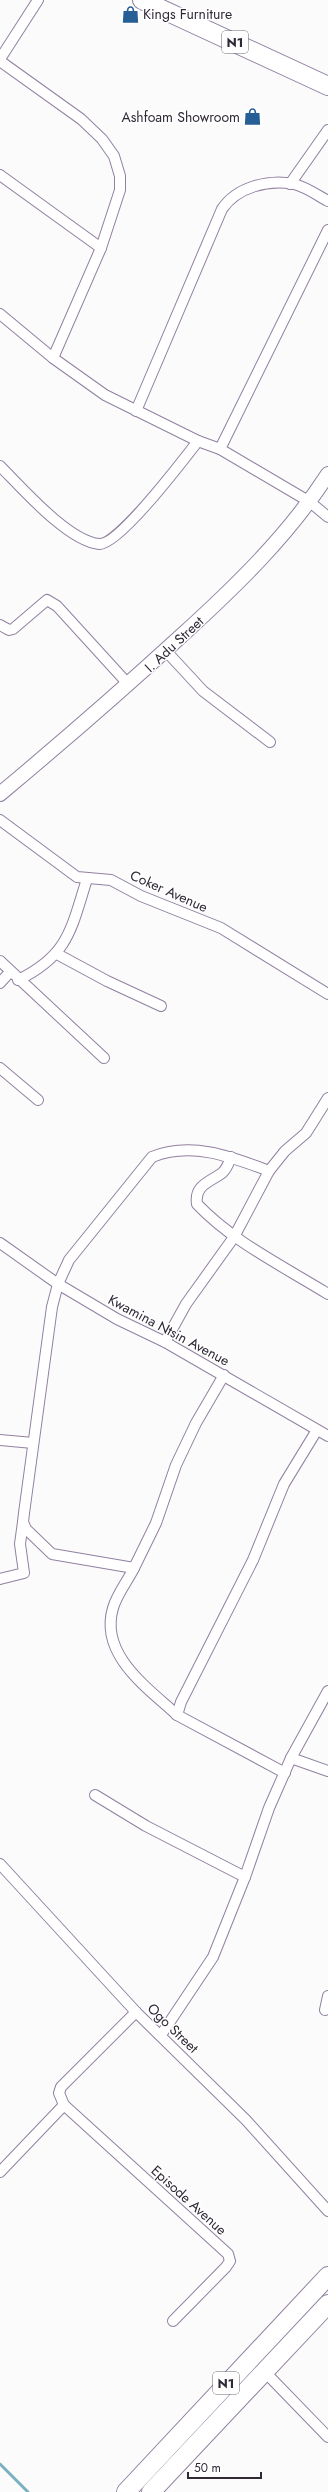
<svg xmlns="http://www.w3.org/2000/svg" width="328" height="2492" viewBox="0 0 328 2492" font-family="Jost,sans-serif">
<rect width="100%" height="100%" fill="#fbfbfb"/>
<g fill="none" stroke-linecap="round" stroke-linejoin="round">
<path stroke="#79b1c1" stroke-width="3" d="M0,2464L28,2492"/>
<defs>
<g id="street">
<path d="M0,59L38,0"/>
<path d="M0,61L81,119L102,139L114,156L120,176V190L101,248L53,358"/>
<path d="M0,175L101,248"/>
<path d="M290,184L328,130"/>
<path d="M328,230L220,449L310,502L328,517"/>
<path d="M0,314L53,358L105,395L198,441L220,449"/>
<path d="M136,411L222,209C237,187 268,179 294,184C306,187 317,195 328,201"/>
<path d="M0,466C22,488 68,541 99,544C118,546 184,459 198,441"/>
<path d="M0,625L9,630L13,629L47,600L57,606L129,685"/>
<path d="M166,651L203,691L270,742"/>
<path d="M0,820L77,877L111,880L141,896L221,928L328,994"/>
<path d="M57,954L107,981L161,1006"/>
<path d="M0,961L104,1058"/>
<path d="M18,980C69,955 71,929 87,879"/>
<path d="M0,983L10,972"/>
<path d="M0,1068L38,1100"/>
<path d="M231,1157C229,1162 227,1169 222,1173C210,1182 194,1185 197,1204C233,1242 283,1266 328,1294"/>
<path d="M0,1243L58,1284L117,1319L165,1342L328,1436"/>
<path d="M165,1342L186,1304L234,1237L269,1171L285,1151L306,1133L328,1098"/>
<path d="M224,1375L196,1423L176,1465L156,1523L134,1568L52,1554L26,1529L23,1522L24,1513L52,1307L58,1284L69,1260L152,1157C192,1141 232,1157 269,1171"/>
<path d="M0,1440L33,1443"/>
<path d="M134,1568C127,1582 117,1594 113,1608C99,1655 148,1688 177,1715"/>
<path d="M0,1579L24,1573L20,1544L23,1522"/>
<path d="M291,1758L328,1771"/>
<path d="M285,1773L177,1715L181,1702L253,1560L284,1484L317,1430"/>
<path d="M95,1795L146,1826L245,1877"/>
<path d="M0,1864L136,2012L246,2120L328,2211"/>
<path d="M325,2010L328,1996"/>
<path d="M136,2012L61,2087L59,2093L64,2105L228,2254L230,2261L226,2267L173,2321"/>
<path d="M161,2035L213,1957L245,1877L269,1808L291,1758L328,1691"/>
<path d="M0,2172L64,2105"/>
<path d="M265,2372L328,2437"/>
</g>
<path id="secondary" d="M0,794C61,743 121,691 180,637C234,588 288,536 328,474"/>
<g id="highway">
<path d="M142,0L328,86"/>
<path d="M126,2492L328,2276"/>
<path d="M151,2492L328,2304"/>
</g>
</defs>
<use href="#street" stroke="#9180a0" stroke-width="12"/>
<use href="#secondary" stroke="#9180a0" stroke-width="16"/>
<use href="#highway" stroke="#9180a0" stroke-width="20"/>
<use href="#street" stroke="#fff" stroke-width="10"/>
<use href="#secondary" stroke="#fff" stroke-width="14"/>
<use href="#highway" stroke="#fff" stroke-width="18"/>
</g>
<defs>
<symbol id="shop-bare" viewBox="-9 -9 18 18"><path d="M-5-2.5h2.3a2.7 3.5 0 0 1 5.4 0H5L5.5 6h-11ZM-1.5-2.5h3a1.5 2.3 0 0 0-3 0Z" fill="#265e96" stroke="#fff" stroke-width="2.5" paint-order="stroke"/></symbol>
</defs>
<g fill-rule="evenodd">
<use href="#shop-bare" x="118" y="2" width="25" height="25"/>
<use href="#shop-bare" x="240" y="104" width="25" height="25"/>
</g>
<g text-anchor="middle" stroke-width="3" stroke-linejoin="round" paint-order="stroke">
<g fill="#fff" stroke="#6d6872" stroke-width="1">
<rect x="222" y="31" width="26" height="22" rx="3"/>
<rect x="213" y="2372" width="26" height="22" rx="3"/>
</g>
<g font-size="13" font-weight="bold" fill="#2f2835">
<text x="235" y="47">N1</text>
<text x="226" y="2388">N1</text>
</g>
<g font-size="14" fill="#2f2835" stroke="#fff" text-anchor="start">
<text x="143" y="19">Kings Furniture</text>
<text x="240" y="122" text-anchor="end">Ashfoam Showroom</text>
</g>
<g font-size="14" fill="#2f2835" stroke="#fff">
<text transform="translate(174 644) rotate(-43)" y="5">I. Adu Street</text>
<text transform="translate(169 891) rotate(24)" y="5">Coker Avenue</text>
<text transform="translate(169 1330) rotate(28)" y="5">Kwamina Ntsin Avenue</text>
<text transform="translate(173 2028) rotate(44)" y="5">Ogo Street</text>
<text transform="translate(189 2200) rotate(42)" y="5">Episode Avenue</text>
</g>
</g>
<path d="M188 2472v6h73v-6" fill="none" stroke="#2f2835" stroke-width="2"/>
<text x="194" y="2472" font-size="12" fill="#2f2835" stroke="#ffffff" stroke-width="3" paint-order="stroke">50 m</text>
</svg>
